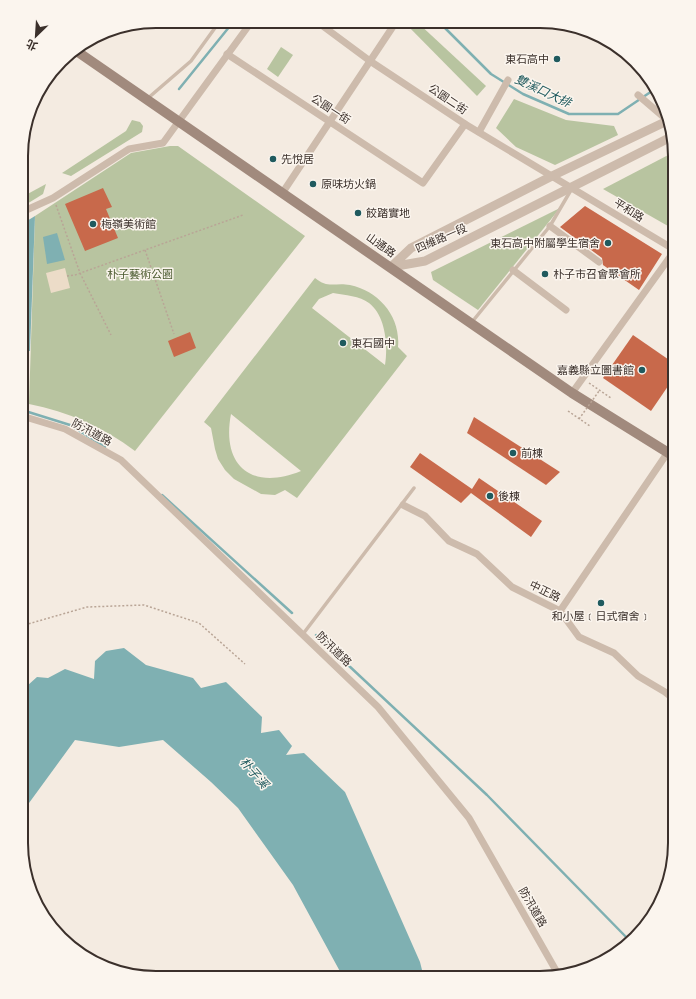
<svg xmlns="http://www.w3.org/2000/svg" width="696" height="999" viewBox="0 0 696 999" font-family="Raleway,'Noto Sans TC',sans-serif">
<rect width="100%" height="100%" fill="#f4ebe1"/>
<g fill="#b8c4a0" fill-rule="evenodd">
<path d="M404,22H417L486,86L477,96Z"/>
<path d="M281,47L293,55L278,77L267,69Z"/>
<path d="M514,99L566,120L614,126L618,135L555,165L516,147L496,128Z"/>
<path d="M132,120L140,122L143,126L142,132L71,176L62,173L126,131Z"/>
<path d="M170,146H178L305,236L135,451C104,427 68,412 29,404L35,216L131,153Z"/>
<path d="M674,152L675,230L603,189Z"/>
<path d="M46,184L43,194L22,207V197Z"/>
<path d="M560,208L478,310L433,280L431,272Z"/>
<path d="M315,278C328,289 335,282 350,285C379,291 401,317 398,347L407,356L297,498L285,490L275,495L261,494L234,479L225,470L218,459L215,449L211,428L204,422ZM333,293C345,295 360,296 369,303C386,316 388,346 385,365L312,308L319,299ZM231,414L301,471C252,491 221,466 231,414Z"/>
</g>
<path fill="#ecdcc8" d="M65,268L70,288L51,293L46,273Z"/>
<g fill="#7fb0b2">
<path d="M35,216L30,351H22V224Z"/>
<path d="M57,233L65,260L47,264L43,237Z"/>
<path d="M124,648L146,665L193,678L201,688L226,682L262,717L261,733L279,730L292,746L286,755L304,753L345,792L420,962L424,978L343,977L293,885L238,808L211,782L163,740L119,747L75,740L21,814V703L25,700L27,686L37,677L48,678L65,669L94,679L95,661L106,651Z"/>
</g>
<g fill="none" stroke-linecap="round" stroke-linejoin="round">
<g stroke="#7fb0b2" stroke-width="2.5">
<path d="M439,22L491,74L523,94L569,114H618L655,89"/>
<path d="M179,89L234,21"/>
<path d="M22,410L70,425L105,447"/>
<path d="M162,495L292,613"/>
<path d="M316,635L487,795L628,939"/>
</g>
</g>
<g fill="#c8694b">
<path d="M103,188L112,207L106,209L118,238L85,251L65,204Z"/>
<path d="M585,206L662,254L639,290L603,265L602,258L560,227Z"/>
<path d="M190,332L196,348L174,357L168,341Z"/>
<path d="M633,335L675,364V376L651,411L603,378Z"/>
<path d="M474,417L560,472L546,485L467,433Z"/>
<path d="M420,453L472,489L479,478L542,521L531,537L471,493L461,503L410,467Z"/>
</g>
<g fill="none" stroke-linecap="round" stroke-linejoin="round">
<g stroke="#b9a596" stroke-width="1.5" stroke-dasharray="2 2" stroke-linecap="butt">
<path d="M56,205L80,273L111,335"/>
<path d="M145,250L174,334"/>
<path d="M67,276L75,275L243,215"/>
<path d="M589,383L611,398"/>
<path d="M568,411L590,426"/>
<path d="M21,626L87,607L144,605L199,623L245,664"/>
</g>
<g stroke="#cdbbac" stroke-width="3.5">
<path d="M147,99L191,61L220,21"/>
<path d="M472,322L550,226L571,190"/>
<path d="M303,634L414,488"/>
</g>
<g stroke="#cdbbac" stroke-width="7">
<path d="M316,21L370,61L465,124L675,250"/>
<path d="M227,54L423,183L465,124"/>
<path d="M638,95L666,119"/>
<path d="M479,132L508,80"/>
<path d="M283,192L396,22"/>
<path d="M22,212L53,198L129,149L163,143L252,21"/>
<path d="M550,226L599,262"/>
<path d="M513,270L566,310"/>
<path d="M572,393L675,250"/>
<path d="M22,416L65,429L121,460L378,707L469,818L558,974"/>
<path d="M403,505L425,516L449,541L477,554L512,587L560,611L579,637L614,653L638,676L665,692L675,700"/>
<path d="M560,611L668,452"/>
</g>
<g stroke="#cdbbac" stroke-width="9">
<path d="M391,267L411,248L552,176L667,121"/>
<path d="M391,267L425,261L671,137"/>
</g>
<path stroke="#a18a7d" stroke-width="10" d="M75,50L572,393L675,457"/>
<path stroke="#b9a596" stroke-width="1.5" stroke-dasharray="2 2" stroke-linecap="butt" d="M579,419L599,391"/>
</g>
<g fill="#1f5a5e" stroke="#fbf5ee" stroke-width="1.5">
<circle cx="557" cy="59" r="4"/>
<circle cx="273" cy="159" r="4"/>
<circle cx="313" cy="184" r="4"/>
<circle cx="358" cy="213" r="4"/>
<circle cx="93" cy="224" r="4"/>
<circle cx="608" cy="243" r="4"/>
<circle cx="545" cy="274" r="4"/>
<circle cx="343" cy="343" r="4"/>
<circle cx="642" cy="370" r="4"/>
<circle cx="513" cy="453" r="4"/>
<circle cx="490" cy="496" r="4"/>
<circle cx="601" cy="603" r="4"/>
</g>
<g text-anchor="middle" stroke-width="3" stroke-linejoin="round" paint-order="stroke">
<g font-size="11" fill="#3b302b" stroke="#fbf5ee" text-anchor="start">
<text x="549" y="63" text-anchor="end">東石高中</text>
<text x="281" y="163">先悅居</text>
<text x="321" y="188">原味坊火鍋</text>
<text x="366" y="217">餃踏實地</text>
<text x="101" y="228">梅嶺美術館</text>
<text x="600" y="247" text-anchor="end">東石高中附屬學生宿舍</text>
<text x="553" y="278">朴子市召會聚會所</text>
<text x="351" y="347">東石國中</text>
<text x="634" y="374" text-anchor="end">嘉義縣立圖書館</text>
<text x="521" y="457">前棟</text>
<text x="498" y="500">後棟</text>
<text x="601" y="620" text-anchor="middle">和小屋﹝日式宿舍﹞</text>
</g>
<g font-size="11" fill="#3b302b" stroke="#fbf5ee">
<text transform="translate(448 99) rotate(34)" y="4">公園二街</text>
<text transform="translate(331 109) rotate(33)" y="4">公園一街</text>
<text transform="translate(629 210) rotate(32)" y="4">平和路</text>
<text transform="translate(441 238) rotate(-24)" y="4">四維路一段</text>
<text transform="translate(381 245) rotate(35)" y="4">山通路</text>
<text transform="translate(92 432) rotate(28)" y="4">防汛道路</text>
<text transform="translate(545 591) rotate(26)" y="4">中正路</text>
<text transform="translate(334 649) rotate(44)" y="4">防汛道路</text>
<text transform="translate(533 907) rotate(60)" y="4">防汛道路</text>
</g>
<g font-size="11" fill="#4a5a2e" stroke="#fbf5ee">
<text x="140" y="278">朴子藝術公園</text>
</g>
<g font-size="12" font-style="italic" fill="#1f5a5e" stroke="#fbf5ee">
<text transform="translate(543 91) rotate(25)" y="4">雙溪口大排</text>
<text transform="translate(254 773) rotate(49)" y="4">朴子溪</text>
</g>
</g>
<path d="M0 0H696V999H0ZM156 28H540A128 128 0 0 1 668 156V843A128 128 0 0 1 540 971H156A128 128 0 0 1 28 843V156A128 128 0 0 1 156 28Z" fill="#fbf5ee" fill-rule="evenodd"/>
<path fill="none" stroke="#3b302b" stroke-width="2" d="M156 28H540A128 128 0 0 1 668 156V843A128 128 0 0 1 540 971H156A128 128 0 0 1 28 843V156A128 128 0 0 1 156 28Z"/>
<g transform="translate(36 36) rotate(205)" stroke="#fbf5ee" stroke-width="3" paint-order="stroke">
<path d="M0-3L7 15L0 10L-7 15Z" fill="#3b302b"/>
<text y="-6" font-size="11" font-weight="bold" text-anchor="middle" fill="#3b302b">北</text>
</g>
</svg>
